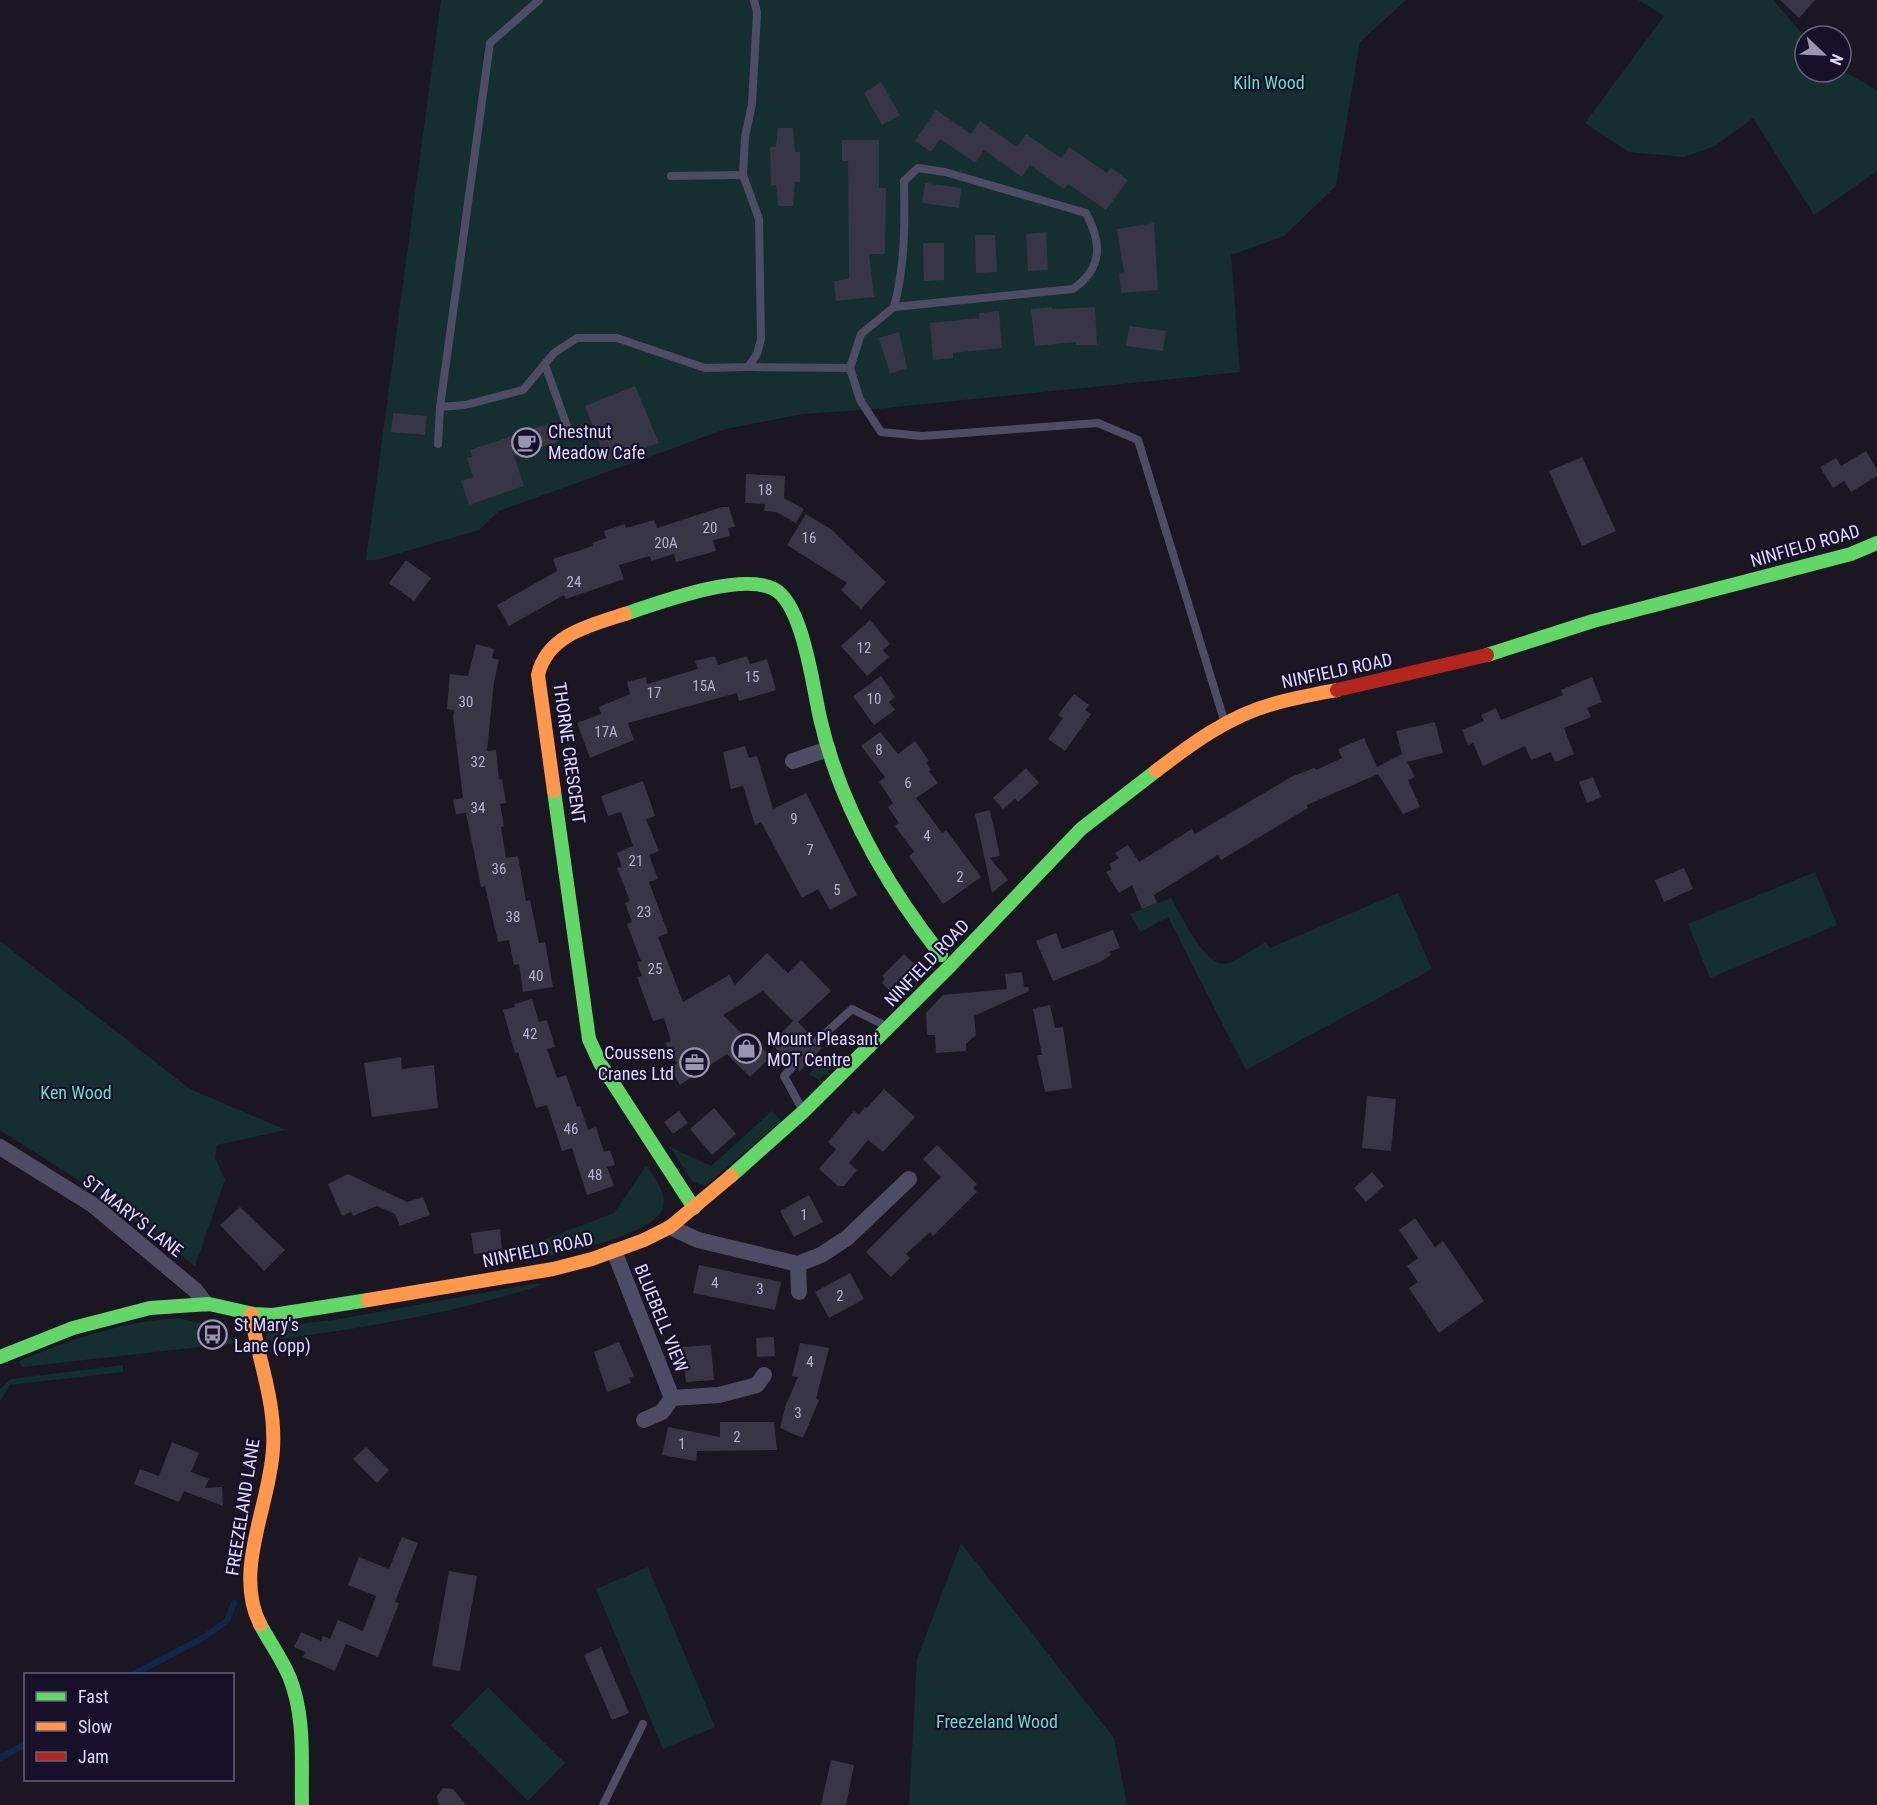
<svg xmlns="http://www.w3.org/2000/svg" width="1877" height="1805" viewBox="0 0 1877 1805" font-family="'Roboto Condensed',sans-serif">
<rect width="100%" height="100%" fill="#1a1723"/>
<g fill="#152e30">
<path d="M441,0H1406L1360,42L1336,186L1284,236L1231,255L1240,372L876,409L803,414L726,429L499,511L479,530L376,560H366Z"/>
<path d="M1638,0H1773L1805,37V72H1841V70L1877,90V171L1814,215L1753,118L1715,146L1683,157L1629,152L1585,123L1664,16Z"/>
<path d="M1815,872L1837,925L1710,978L1688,924Z"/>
<path d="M1398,893L1432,969L1246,1070L1168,917L1140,932L1130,914L1171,898C1181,914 1204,966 1225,964C1234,963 1256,947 1266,942L1270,948Z"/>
<path d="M0,941L190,1089L286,1130L217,1145L215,1158L225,1180L195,1266L104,1197L0,1130Z"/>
<path d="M825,1057L832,1068L819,1080L809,1074Z"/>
<path d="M772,1111L781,1121L705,1186L692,1181L670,1147L711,1166Z"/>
<path d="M646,1166C654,1178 667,1191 663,1207C655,1237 550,1256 521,1261L517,1250L614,1213Z"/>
<path d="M538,1283L541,1285C452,1314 358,1329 265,1341L268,1331L276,1326L334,1320Z"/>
<path d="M178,1318L211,1325L236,1343L22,1367L19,1361C77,1338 115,1323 178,1318Z"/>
<path d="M123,1365V1372L10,1385L0,1401V1389L11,1379Z"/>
<path d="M961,1543L1114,1738L1127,1805H909L917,1659Z"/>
<path d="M648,1567L715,1727L663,1749L596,1589Z"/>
<path d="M488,1687L565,1763L528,1801L451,1725Z"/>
</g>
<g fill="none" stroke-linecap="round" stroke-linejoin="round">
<g stroke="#122649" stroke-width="6">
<path d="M134,1674L201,1639L227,1621L234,1603"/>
<path d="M0,1758L26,1744"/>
</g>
</g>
<g fill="#383545">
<path d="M1780,0H1815L1799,18Z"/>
<path d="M881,82L900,115L882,125L864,93Z"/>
<path d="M936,110L971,134L980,121L1017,147L1026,134L1061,158L1069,147L1107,173L1111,168L1128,180L1106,210L1068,184L1064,189L1030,165L1022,177L984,150L975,163L940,139L931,152L915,141Z"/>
<path d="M778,128H793L795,152H800V182H795L793,206H778L776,185L771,186L770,147H776Z"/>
<path d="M842,140H879V188H886L885,254H869L874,297L836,301L834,281L849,279L848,161H842Z"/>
<path d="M925,183L961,188L959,208L922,203Z"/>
<path d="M1154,223L1158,290L1121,293L1119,273L1124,272L1117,229Z"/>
<path d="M1046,232L1048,270L1028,271L1026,234Z"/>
<path d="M975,235H995L997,272L976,273Z"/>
<path d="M923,243H944V280L924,281Z"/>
<path d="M1052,307V309L1095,307L1097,345H1076V342L1035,346L1031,309Z"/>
<path d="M999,311L1002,348L953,353V358L933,360L930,323L979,318V313Z"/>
<path d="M1129,326L1166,331L1163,351L1126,346Z"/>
<path d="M899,332L907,368L890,374L879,338Z"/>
<path d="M635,386L659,443L606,461L585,406Z"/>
<path d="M393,413L427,416L425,435L391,432Z"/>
<path d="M551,423L557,442L514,456L524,486L469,505L461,481L473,477L467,458L472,457L470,450Z"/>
<path d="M1866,451L1877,470V476L1851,492L1844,481L1833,488L1820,467L1836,458L1841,466Z"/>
<path d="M1582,457L1616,531L1582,546L1549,471Z"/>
<path d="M746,474L785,476L784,498L804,509L796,523L776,512L764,511L765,504L745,503Z"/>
<path d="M722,507H729L735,527L728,528L730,536L713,540L716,551L676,562L674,554L651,561L650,556L619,565L624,579L566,599L564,595L509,626L497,605L557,571L553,559L593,546L592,543L606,538L604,531L625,524L626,528L654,520L657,528Z"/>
<path d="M806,514L832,530L886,582L861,609L841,590L847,583L787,545Z"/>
<path d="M406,560L431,578L414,601L389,583Z"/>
<path d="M870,620L890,644L883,650L889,657L867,676L841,646Z"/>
<path d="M476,644L494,649L492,658L499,660L494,682L487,751L496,750L499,780L502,779L506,803L500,804L504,826L501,827L506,858L518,856L526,901L530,900L539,943L545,942L553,987L523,992L519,964L514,965L509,940L498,942L485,886L481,887L466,813L456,814L453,800L463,798L453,717L454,710L447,709L450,674L468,676Z"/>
<path d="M715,656L718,665L747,656L750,664L767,659L776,690L739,701L737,693L628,723L634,740L590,758L577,723L601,714L599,707L630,694L627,682L646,677L647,684L698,669L695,661Z"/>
<path d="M881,676L895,697L889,702L895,710L874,725L853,696Z"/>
<path d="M1592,677L1602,702L1587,708L1591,717L1564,728L1574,754L1555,762L1551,752L1531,760L1525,746L1483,766L1473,743L1468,745L1462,730L1484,721L1481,715L1496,708L1501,720L1563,695L1561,690Z"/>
<path d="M1074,694L1089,705L1085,710L1091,714L1065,751L1048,739L1063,718L1058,715Z"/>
<path d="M1435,722L1443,753L1407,762L1415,777L1408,780L1420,807L1403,814L1378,774L1307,805L1308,808L1221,860L1218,855L1154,895L1157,903L1142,909L1132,885L1119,893L1106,872L1112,869L1109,864L1119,858L1115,853L1128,845L1139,862L1192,829L1195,834L1291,777L1314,768L1316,770L1342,758L1338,749L1364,738L1377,767L1402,754L1396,731Z"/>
<path d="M880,732L898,754L915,741L929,761L926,763L931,770L929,771L938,783L916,798L942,833L946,830L981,877L943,904L909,856L914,852L895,826L899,823L888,807L893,803L879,782L885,777L861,746Z"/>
<path d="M745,746L749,758L757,756L773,809L806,793L857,895L830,910L818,889L802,898L761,822L755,825L743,786L731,789L723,752Z"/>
<path d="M1026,768L1039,783L1018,802L1015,799L1003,809L993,798Z"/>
<path d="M1593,777L1601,797L1587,803L1579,782Z"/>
<path d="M643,781L655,816L646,819L659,851L649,855L658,879L649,882L668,933L658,937L683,1002L729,975L735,985L767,953L788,973L801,960L831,991L798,1022L812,1037L813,1046L823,1047L799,1072L798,1062L789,1061L771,1044L793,1021L763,991L723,1015L750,1042L753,1039L771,1057L750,1077L727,1054L680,1085L670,1068L677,1063L665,1043L671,1041L664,1018L653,1021L637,977L642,976L637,962L641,961L627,924L632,922L625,903L630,901L617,868L622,867L617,853L633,846L621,812L608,816L601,796Z"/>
<path d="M990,810L1000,856L990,858L1008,880L992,893L975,814Z"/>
<path d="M1684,868L1693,889L1664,902L1655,880Z"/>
<path d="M1113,930L1120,948L1109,952L1111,955L1100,962L1053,981L1036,941L1056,933L1062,949Z"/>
<path d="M904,954L922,972L897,998L882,983L885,979L882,976Z"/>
<path d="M1022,972L1024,987H1028L1029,991L974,1016L976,1035L966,1044V1051L936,1053L935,1035H927L926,1013L943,995L1007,989L1005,974Z"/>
<path d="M532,999L539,1022L547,1020L555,1047L547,1049L557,1078L566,1075L577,1107L580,1106L588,1130L596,1127L604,1152L610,1150L615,1165L607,1167L614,1186L587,1195L572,1148L562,1151L547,1105L536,1108L518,1052L515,1053L503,1010L515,1007L514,1004Z"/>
<path d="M1050,1005L1055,1028L1063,1027L1072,1088L1045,1092L1037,1055H1042L1033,1009Z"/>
<path d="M401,1057L402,1069L434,1065L438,1108L372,1117L364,1063Z"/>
<path d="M884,1089L915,1117L883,1152L868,1140L849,1163L857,1170L844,1186H838L819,1169L836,1149L828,1142L854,1111L859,1115L865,1107L867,1108Z"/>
<path d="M1367,1096L1396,1099L1391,1151L1362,1148Z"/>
<path d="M714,1108L736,1134L712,1155L690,1129Z"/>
<path d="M679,1111L688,1123L673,1134L664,1122Z"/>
<path d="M937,1145L977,1184L973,1188L977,1192L933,1236L930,1232L906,1254L910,1258L891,1277L866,1252L941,1177L923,1159Z"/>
<path d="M1372,1172L1384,1186L1366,1202L1354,1188Z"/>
<path d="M348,1174L407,1202L423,1197L430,1215L400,1226L395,1214L377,1206L353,1216L351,1212L342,1216L328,1184Z"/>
<path d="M809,1195L823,1222L794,1237L780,1211Z"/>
<path d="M240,1207L285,1250L264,1271L220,1225Z"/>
<path d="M1415,1218L1435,1247L1443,1241L1484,1301L1439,1333L1409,1288L1418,1282L1407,1266L1418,1258L1399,1230Z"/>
<path d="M500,1229L502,1250L474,1254L471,1233Z"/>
<path d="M699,1265L781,1282L775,1310L693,1293Z"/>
<path d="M850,1273L864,1299L829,1318L815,1292Z"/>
<path d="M774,1337L775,1356L757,1357L756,1338Z"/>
<path d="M619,1342L634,1376L629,1378L631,1383L607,1392L594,1352Z"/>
<path d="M800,1343L829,1348L816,1399L819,1400L803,1438L780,1428L785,1407L798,1377L792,1376Z"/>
<path d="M711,1345L714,1380L686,1382L682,1347Z"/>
<path d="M720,1422H774L777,1450L697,1451L696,1461L662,1455L668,1427L720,1437Z"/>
<path d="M172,1442L199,1453L191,1472L209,1479L205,1488L222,1487L223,1506L184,1491L179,1502L134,1484L140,1469L159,1476Z"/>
<path d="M366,1447L389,1470L377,1483L353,1459Z"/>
<path d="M402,1537L418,1543L395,1602L399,1603L378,1657L346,1644L335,1671L303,1657L305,1652L294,1647L301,1632L321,1641L323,1636L330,1639L338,1620L363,1631L376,1596L348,1585L359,1557L389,1569Z"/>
<path d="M449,1571L477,1576L460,1671L432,1666Z"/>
<path d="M601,1647L629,1713L612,1720L584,1655Z"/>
<path d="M831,1760L854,1765L846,1805H821Z"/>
<path d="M443,1788L453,1789L466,1805H439L437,1796Z"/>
</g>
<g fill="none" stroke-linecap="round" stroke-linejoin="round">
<g stroke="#4e4c64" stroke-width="8">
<path d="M539,0L490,43L440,407L465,405L523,390L554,353L577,338H617L705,368L748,367L757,354L761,339L759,219L743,175L745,137L752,104L757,13L754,0"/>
<path d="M671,176L743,175"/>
<path d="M545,365L567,426"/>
<path d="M748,367L850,368L860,400L881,432L922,436L1098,423L1138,440L1224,720"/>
<path d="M850,368L861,334L894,307L1073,289C1103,268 1102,243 1086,213L945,172L918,168L904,181C905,223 905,266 894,307"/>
<path d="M438,444L440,407"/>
<path d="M817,1041L852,1009L886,1026"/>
<path d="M793,1066L784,1076L802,1109"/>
<path d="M603,1805L643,1724"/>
</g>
<g stroke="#4e4c64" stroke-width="16">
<path d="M793,761L828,749"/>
<path d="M0,1147L93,1205L195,1290L206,1304"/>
<path d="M670,1227L698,1240L798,1264L821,1255L847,1238L909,1179"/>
<path d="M614,1251L672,1398L719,1395L757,1385L764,1375"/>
<path d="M798,1264L799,1292"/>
<path d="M644,1420L662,1412L672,1398"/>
</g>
<g stroke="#63d668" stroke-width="14">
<path d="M625,614C661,602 741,572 774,589C803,604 813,688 820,718C840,806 886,885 941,955"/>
<path d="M1487,655L1593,621L1851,554L1877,543"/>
<path d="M554,791L589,1039L600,1063L694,1208"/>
<path d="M731,1176L803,1112L950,966L1081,829L1156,771"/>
<path d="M0,1357L73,1328L150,1308L209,1304L254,1314L273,1315L368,1300"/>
<path d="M260,1624C269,1641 281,1658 289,1676C306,1717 301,1762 302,1805"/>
</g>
<g stroke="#ff974d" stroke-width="14">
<path d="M1156,771C1191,744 1229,716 1273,704C1294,698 1316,694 1337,690"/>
<path d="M554,791L538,675C547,635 590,625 625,614"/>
<path d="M368,1300L553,1269L592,1259L644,1240L670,1227L731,1176"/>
<path d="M251,1314C258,1360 276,1401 273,1449C270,1505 233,1571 260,1624"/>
</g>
<path stroke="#b3261e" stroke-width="14" d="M1337,690L1487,655"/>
</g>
<defs>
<symbol id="cafe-ring" viewBox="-11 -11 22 22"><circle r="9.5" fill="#161129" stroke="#9a96b1" stroke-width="1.5"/><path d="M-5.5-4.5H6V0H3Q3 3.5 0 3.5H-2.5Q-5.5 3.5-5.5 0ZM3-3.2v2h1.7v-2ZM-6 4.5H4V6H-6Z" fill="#9a96b1"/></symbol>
<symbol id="shop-ring" viewBox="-11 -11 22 22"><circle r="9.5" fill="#161129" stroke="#9a96b1" stroke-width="1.5"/><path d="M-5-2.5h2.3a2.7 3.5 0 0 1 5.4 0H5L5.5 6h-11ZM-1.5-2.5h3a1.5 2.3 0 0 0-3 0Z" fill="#9a96b1"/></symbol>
<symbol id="office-ring" viewBox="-11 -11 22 22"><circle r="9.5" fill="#161129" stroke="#9a96b1" stroke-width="1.5"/><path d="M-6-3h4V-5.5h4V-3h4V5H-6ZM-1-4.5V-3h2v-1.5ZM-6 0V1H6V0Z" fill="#9a96b1"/></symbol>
<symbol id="bus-ring" viewBox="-11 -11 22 22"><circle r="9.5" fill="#161129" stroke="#9a96b1" stroke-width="1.5"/><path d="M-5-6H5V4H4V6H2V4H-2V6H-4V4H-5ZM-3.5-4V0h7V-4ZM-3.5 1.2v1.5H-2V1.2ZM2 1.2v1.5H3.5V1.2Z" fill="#9a96b1"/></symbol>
</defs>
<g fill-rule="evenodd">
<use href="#cafe-ring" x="510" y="426" width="33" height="33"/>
<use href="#shop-ring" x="730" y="1032" width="33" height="33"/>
<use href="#office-ring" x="678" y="1046" width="33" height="33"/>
<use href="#bus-ring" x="196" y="1318" width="33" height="33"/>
</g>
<g text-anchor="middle" stroke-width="4.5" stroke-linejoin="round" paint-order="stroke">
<g font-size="15" fill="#b5b1d0">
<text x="765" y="495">18</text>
<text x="710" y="533">20</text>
<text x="809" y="543">16</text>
<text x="666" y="548">20A</text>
<text x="574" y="587">24</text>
<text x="864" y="653">12</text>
<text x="752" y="682">15</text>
<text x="704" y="691">15A</text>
<text x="654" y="698">17</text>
<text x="874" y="704">10</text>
<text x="466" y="707">30</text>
<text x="606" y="737">17A</text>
<text x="879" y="755">8</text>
<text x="478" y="767">32</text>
<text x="908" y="788">6</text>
<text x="478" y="813">34</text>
<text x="794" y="824">9</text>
<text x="927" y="841">4</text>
<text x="810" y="855">7</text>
<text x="636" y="866">21</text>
<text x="499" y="874">36</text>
<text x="960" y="882">2</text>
<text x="837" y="895">5</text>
<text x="644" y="917">23</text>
<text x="513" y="922">38</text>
<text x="655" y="974">25</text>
<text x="536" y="981">40</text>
<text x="530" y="1039">42</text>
<text x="571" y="1134">46</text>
<text x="595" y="1180">48</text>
<text x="804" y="1220">1</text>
<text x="715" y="1288">4</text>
<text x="760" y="1294">3</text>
<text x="840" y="1301">2</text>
<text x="810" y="1367">4</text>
<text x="798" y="1418">3</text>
<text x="737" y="1442">2</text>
<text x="682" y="1449">1</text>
</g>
<g font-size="18" fill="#67ddc1" stroke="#161129">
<text x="1269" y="89">Kiln Wood</text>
<text x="76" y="1099">Ken Wood</text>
<text x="997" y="1728">Freezeland Wood</text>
</g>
<g font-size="18" fill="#dfdafe" stroke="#161129" text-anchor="start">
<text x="548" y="438">Chestnut<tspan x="548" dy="21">Meadow Cafe</tspan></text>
<text x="767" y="1045">Mount Pleasant<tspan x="767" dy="21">MOT Centre</tspan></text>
<text x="674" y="1059" text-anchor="end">Coussens<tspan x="674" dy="21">Cranes Ltd</tspan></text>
<text x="234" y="1331">St Mary's<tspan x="234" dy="21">Lane (opp)</tspan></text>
</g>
<g font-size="18" fill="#dfdafe" stroke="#161129">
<text transform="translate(1805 546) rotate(-16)" y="6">NINFIELD ROAD</text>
<text transform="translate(1337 671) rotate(-12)" y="6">NINFIELD ROAD</text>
<text transform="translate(569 753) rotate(82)" y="6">THORNE CRESCENT</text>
<text transform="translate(927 963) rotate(-46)" y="6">NINFIELD ROAD</text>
<text transform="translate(133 1216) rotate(38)" y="6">ST MARY'S LANE</text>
<text transform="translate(538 1250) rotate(-12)" y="6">NINFIELD ROAD</text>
<text transform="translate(661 1318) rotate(68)" y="6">BLUEBELL VIEW</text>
<text transform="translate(243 1507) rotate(-81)" y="6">FREEZELAND LANE</text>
</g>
</g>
<rect x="24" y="1673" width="210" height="108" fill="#161129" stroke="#66617e" stroke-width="1.5"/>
<rect x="36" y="1692" width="30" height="9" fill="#63d668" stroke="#66617e" stroke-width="1.5"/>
<text x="78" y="1703" font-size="18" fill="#dfdafe">Fast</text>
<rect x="36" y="1722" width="30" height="9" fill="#ff974d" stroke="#66617e" stroke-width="1.5"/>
<text x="78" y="1733" font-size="18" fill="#dfdafe">Slow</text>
<rect x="36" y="1752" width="30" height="9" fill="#b3261e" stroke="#66617e" stroke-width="1.5"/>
<text x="78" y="1763" font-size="18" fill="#dfdafe">Jam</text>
<g transform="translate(1823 54) rotate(113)"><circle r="28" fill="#161129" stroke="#66617e" stroke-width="1.5"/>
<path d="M0-4.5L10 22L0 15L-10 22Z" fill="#9a96b1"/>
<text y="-9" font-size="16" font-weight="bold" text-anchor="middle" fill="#dfdafe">N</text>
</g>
</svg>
